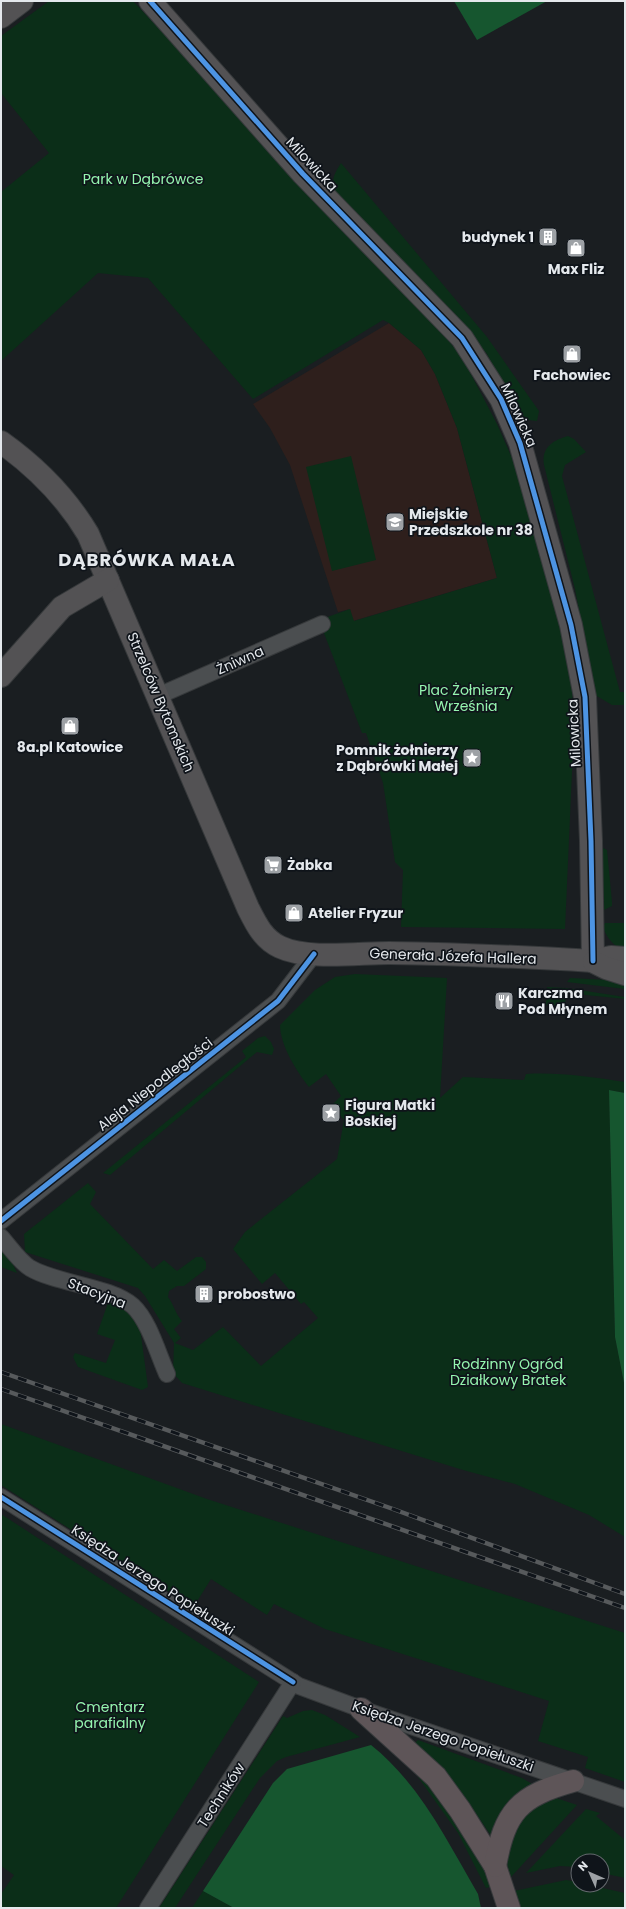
<svg xmlns="http://www.w3.org/2000/svg" width="626" height="1909" viewBox="0 0 626 1909" font-family="Poppins,sans-serif">
<rect width="100%" height="100%" fill="#1a1e21"/>
<path fill="#2e1f1c" d="M389,323L421,350L435,374L457,428L497,578L353,621L350,609L338,612L290,465L270,428L253,404Z"/>
<g fill="#0b2e18">
<path d="M49,1H133L438,328L462,357L497,424L519,474L561,625L572,691L574,726L565,929L401,927L403,870L395,862L383,783L366,733H362L319,620L350,609L354,621L497,578L457,428L435,374L421,350L389,323L383,320L253,399L148,278L98,273L1,361V192L49,153L1,93V36Z"/>
<path d="M341,163L487,337L539,411L537,421L528,420L518,412L487,354L463,325L334,193C331,180 334,174 341,163Z"/>
<path d="M568,436L574,439L586,452L565,465L562,476L620,692H625V705H612L595,695L575,589L544,465C541,448 553,440 568,436Z"/>
<path d="M351,456L376,560L332,571L306,467Z"/>
<path d="M601,847L607,850L612,902V906L602,911Z"/>
<path d="M605,923H625V951C614,947 605,936 603,926Z"/>
<path d="M355,974L447,978L440,1098L463,1077L524,1080L526,1074C559,1072 592,1077 625,1082V1093L609,1090L615,1337L625,1388V1537L589,1515L515,1484L463,1470L182,1383L173,1373L174,1343L145,1296L138,1288L25,1252L24,1234L88,1183L96,1192L90,1204L153,1269L164,1260L177,1271L196,1257H202L206,1262V1269L184,1286H177L169,1291L168,1297C174,1305 175,1313 182,1321L174,1329L181,1338L175,1343L193,1350L223,1327L261,1366L318,1318L304,1302L301,1304L275,1273L262,1284L233,1249L245,1232L337,1159L344,1120L332,1105L341,1096L326,1074L309,1087C297,1072 280,1045 280,1025L315,990L335,977Z"/>
<path d="M570,978L609,980L625,983V989L567,982Z"/>
<path d="M547,987L566,988L625,997V999L566,993L565,1007L546,1005Z"/>
<path d="M265,1036L271,1042L274,1049L272,1055L257,1052L110,1175L103,1173L246,1057L242,1051L258,1038Z"/>
<path d="M1,1247L10,1258L17,1273L1,1267Z"/>
<path d="M109,1300L126,1306L140,1328L148,1387L142,1390L78,1367L73,1357L75,1353L106,1363L115,1340L97,1334Z"/>
<path d="M1,1424L207,1499L625,1633V1782L585,1768L588,1757L538,1741L549,1701L325,1629L274,1604L267,1615L211,1579L196,1603L188,1604L1,1485Z"/>
<path d="M1,1514L259,1682L116,1908H1V1894L14,1875L1,1866Z"/>
<path d="M312,1710L325,1715L360,1737L286,1757L277,1761L260,1778L175,1908H159L283,1716L287,1718L303,1711Z"/>
<path d="M418,1740L522,1778L532,1784V1787L492,1837L460,1790L433,1759L415,1743Z"/>
<path d="M413,1770H418L462,1826L493,1886L486,1888L458,1833Z"/>
<path d="M553,1797L577,1805L511,1877L506,1861L520,1816Z"/>
<path d="M586,1809L600,1813L596,1816L625,1840V1878L602,1873V1861H578V1867L560,1866L526,1873Z"/>
<path d="M566,1880L578,1882V1885H589L625,1893V1908H519L514,1891Z"/>
<path d="M203,1891L234,1908H192Z"/>
</g>
<g fill="#16562f">
<path d="M454,1H547L477,40Z"/>
<path d="M609,1090L625,1093V1388L615,1337Z"/>
<path d="M371,1745C420,1784 447,1841 478,1894L481,1908H234L203,1891L273,1783L287,1769Z"/>
</g>
<g fill="none" stroke-linecap="round" stroke-linejoin="round">
<defs>
<g id="street">
<path d="M158,696L322,624"/>
<path d="M1,1221L278,1001L314,954"/>
<path d="M1,1237C10,1247 19,1261 30,1268C57,1284 110,1286 133,1306C149,1321 158,1354 167,1374"/>
<path d="M1,1497L299,1686L361,1709L625,1799"/>
<path d="M148,1908L293,1682"/>
</g>
<g id="secondary">
<path d="M150,1L303,174L462,338L501,399L520,443L571,625L585,697L591,841L593,961"/>
<path d="M1,17L22,1"/>
<path d="M1,442C36,467 66,497 88,534L248,908C256,924 263,939 280,947C307,960 358,953 389,953C457,954 525,957 593,961L611,957L625,958"/>
<path d="M1,676L62,607L108,580"/>
<path d="M594,962L606,968L625,974"/>
</g>
<g id="highway">
<path d="M361,1709L436,1777L460,1810L495,1866L509,1908"/>
<path d="M495,1866C505,1811 519,1796 573,1781"/>
</g>
</defs>
<use href="#street" stroke="#36393b" stroke-width="18"/>
<use href="#secondary" stroke="#36393b" stroke-width="24"/>
<use href="#highway" stroke="#36393b" stroke-width="24"/>
<use href="#street" stroke="#4b4e50" stroke-width="16"/>
<use href="#secondary" stroke="#535254" stroke-width="22"/>
<use href="#highway" stroke="#5e5558" stroke-width="22"/>
<defs>
<g id="rail">
<path d="M1,1372L393,1509L625,1594"/>
<path d="M1,1389L625,1608"/>
</g>
</defs>
<use href="#rail" stroke="#575a5c" stroke-width="4.5"/>
<use href="#rail" stroke="#0f141a" stroke-width="3" stroke-dasharray="9" stroke-linecap="butt"/>
<defs>
<g id="cycleway">
<path d="M150,1L303,174L462,338L501,399L520,443L571,625L585,697L591,841L593,961"/>
<path d="M1,1221L278,1001L314,954"/>
<path d="M1,1497L293,1682"/>
</g>
</defs>
<use href="#cycleway" stroke="#0f141a" stroke-width="8"/>
<use href="#cycleway" stroke="#4d94e3" stroke-width="5"/>
</g>
<defs>
<symbol id="building-square" viewBox="-11 -11 22 22"><rect x="-9" y="-9" width="18" height="18" rx="4" fill="#9da1a5" stroke="#0f141a"/><path d="M-4-6H4V6H1V3H-1V6H-4ZM-2.5-4.3h1.7v1.8h-1.7ZM.8-4.3h1.7v1.8H.8ZM-2.5-1h1.7V.8h-1.7ZM.8-1h1.7V.8H.8Z" fill="#fff"/></symbol>
<symbol id="shop-square" viewBox="-11 -11 22 22"><rect x="-9" y="-9" width="18" height="18" rx="4" fill="#9da1a5" stroke="#0f141a"/><path d="M-5-2.5h2.3a2.7 3.5 0 0 1 5.4 0H5L5.5 6h-11ZM-1.5-2.5h3a1.5 2.3 0 0 0-3 0Z" fill="#fff"/></symbol>
<symbol id="school-square" viewBox="-11 -11 22 22"><rect x="-9" y="-9" width="18" height="18" rx="4" fill="#9da1a5" stroke="#0f141a"/><path d="M0-5L7-2L0 1L-7-2ZM-4 1L0 2.5L4 1V4Q0 6-4 4Z" fill="#fff"/></symbol>
<symbol id="sight-square" viewBox="-11 -11 22 22"><rect x="-9" y="-9" width="18" height="18" rx="4" fill="#9da1a5" stroke="#0f141a"/><path d="M0-6L1.8-2.2L6-1.7L2.9 1.2L3.7 5.4L0 3.3L-3.7 5.4L-2.9 1.2L-6-1.7L-1.8-2.2Z" fill="#fff"/></symbol>
<symbol id="supermarket-square" viewBox="-11 -11 22 22"><rect x="-9" y="-9" width="18" height="18" rx="4" fill="#9da1a5" stroke="#0f141a"/><path d="M-6-5.5h2.5l.6 2H6L4.5 2H-2.5L-4.4-4H-6ZM-1.5 3.2a1.3 1.3 0 1 0 .1 0ZM3 3.2a1.3 1.3 0 1 0 .1 0Z" fill="#fff"/></symbol>
<symbol id="restaurant-square" viewBox="-11 -11 22 22"><rect x="-9" y="-9" width="18" height="18" rx="4" fill="#9da1a5" stroke="#0f141a"/><path d="M-5-6h1v4h1v-4h1v4h1v-4h1v5L-1.5 .5V6h-2V.5L-5-1ZM5-6V6H3V1.5H1.5Q1.5-4 5-6Z" fill="#fff"/></symbol>
</defs>
<g fill-rule="evenodd">
<use href="#building-square" x="537" y="226" width="22" height="22"/>
<use href="#shop-square" x="565" y="237" width="22" height="22"/>
<use href="#shop-square" x="561" y="343" width="22" height="22"/>
<use href="#school-square" x="384" y="511" width="22" height="22"/>
<use href="#shop-square" x="59" y="715" width="22" height="22"/>
<use href="#sight-square" x="461" y="747" width="22" height="22"/>
<use href="#supermarket-square" x="262" y="854" width="22" height="22"/>
<use href="#shop-square" x="283" y="902" width="22" height="22"/>
<use href="#restaurant-square" x="493" y="990" width="22" height="22"/>
<use href="#sight-square" x="320" y="1102" width="22" height="22"/>
<use href="#building-square" x="193" y="1283" width="22" height="22"/>
</g>
<g text-anchor="middle" stroke-width="3.5" stroke-linejoin="round" paint-order="stroke">
<g font-size="14" fill="#e4e8ec" stroke="#0f141a">
<text transform="translate(312 164) rotate(47)" y="5">Milowicka</text>
<text transform="translate(519 415) rotate(66)" y="5">Milowicka</text>
<text transform="translate(240 660) rotate(-24)" y="5">Żniwna</text>
<text transform="translate(161 702) rotate(67)" y="5">Strzelców Bytomskich</text>
<text transform="translate(574 733) rotate(-93)" y="5">Milowicka</text>
<text transform="translate(453 956) rotate(2)" y="5">Generała Józefa Hallera</text>
<text transform="translate(155 1084) rotate(-38)" y="5">Aleja Niepodległości</text>
<text transform="translate(97 1293) rotate(21)" y="5">Stacyjna</text>
<text transform="translate(153 1580) rotate(33)" y="5">Księdza Jerzego Popiełuszki</text>
<text transform="translate(443 1736) rotate(19)" y="5">Księdza Jerzego Popiełuszki</text>
<text transform="translate(221 1795) rotate(-57)" y="5">Techników</text>
</g>
<g font-size="14" fill="#95f5af" stroke="#0f141a">
<text x="143" y="184">Park w Dąbrówce</text>
<text x="466" y="695">Plac Żołnierzy<tspan x="466" dy="16">Września</tspan></text>
<text x="508" y="1369">Rodzinny Ogród<tspan x="508" dy="16">Działkowy Bratek</tspan></text>
<text x="110" y="1712">Cmentarz<tspan x="110" dy="16">parafialny</tspan></text>
</g>
<g font-size="14" font-weight="bold" fill="#e4e8ec" stroke="#0f141a" text-anchor="start">
<text x="534" y="242" text-anchor="end">budynek 1</text>
<text x="576" y="274" text-anchor="middle">Max Fliz</text>
<text x="572" y="380" text-anchor="middle">Fachowiec</text>
<text x="409" y="519">Miejskie<tspan x="409" dy="16">Przedszkole nr 38</tspan></text>
<text x="70" y="752" text-anchor="middle">8a.pl Katowice</text>
<text x="458" y="755" text-anchor="end">Pomnik żołnierzy<tspan x="458" dy="16">z Dąbrówki Małej</tspan></text>
<text x="287" y="870">Żabka</text>
<text x="308" y="918">Atelier Fryzur</text>
<text x="518" y="998">Karczma<tspan x="518" dy="16">Pod Młynem</tspan></text>
<text x="345" y="1110">Figura Matki<tspan x="345" dy="16">Boskiej</tspan></text>
<text x="218" y="1299">probostwo</text>
</g>
<g font-size="18" font-weight="bold" letter-spacing="1" fill="#e4e8ec" stroke="#0f141a">
<text x="147" y="566">DĄBRÓWKA MAŁA</text>
</g>
</g>
<rect width="626" height="1909" fill="none" stroke="#e4e8ec" stroke-width="4"/>
<g transform="translate(590 1873) rotate(315)"><circle r="19" fill="#0f141a" stroke="#64696e"/>
<path d="M0-3L7 15L0 10L-7 15Z" fill="#9da1a5"/>
<text y="-6" font-size="11" font-weight="bold" text-anchor="middle" fill="#e4e8ec">N</text>
</g>
</svg>
